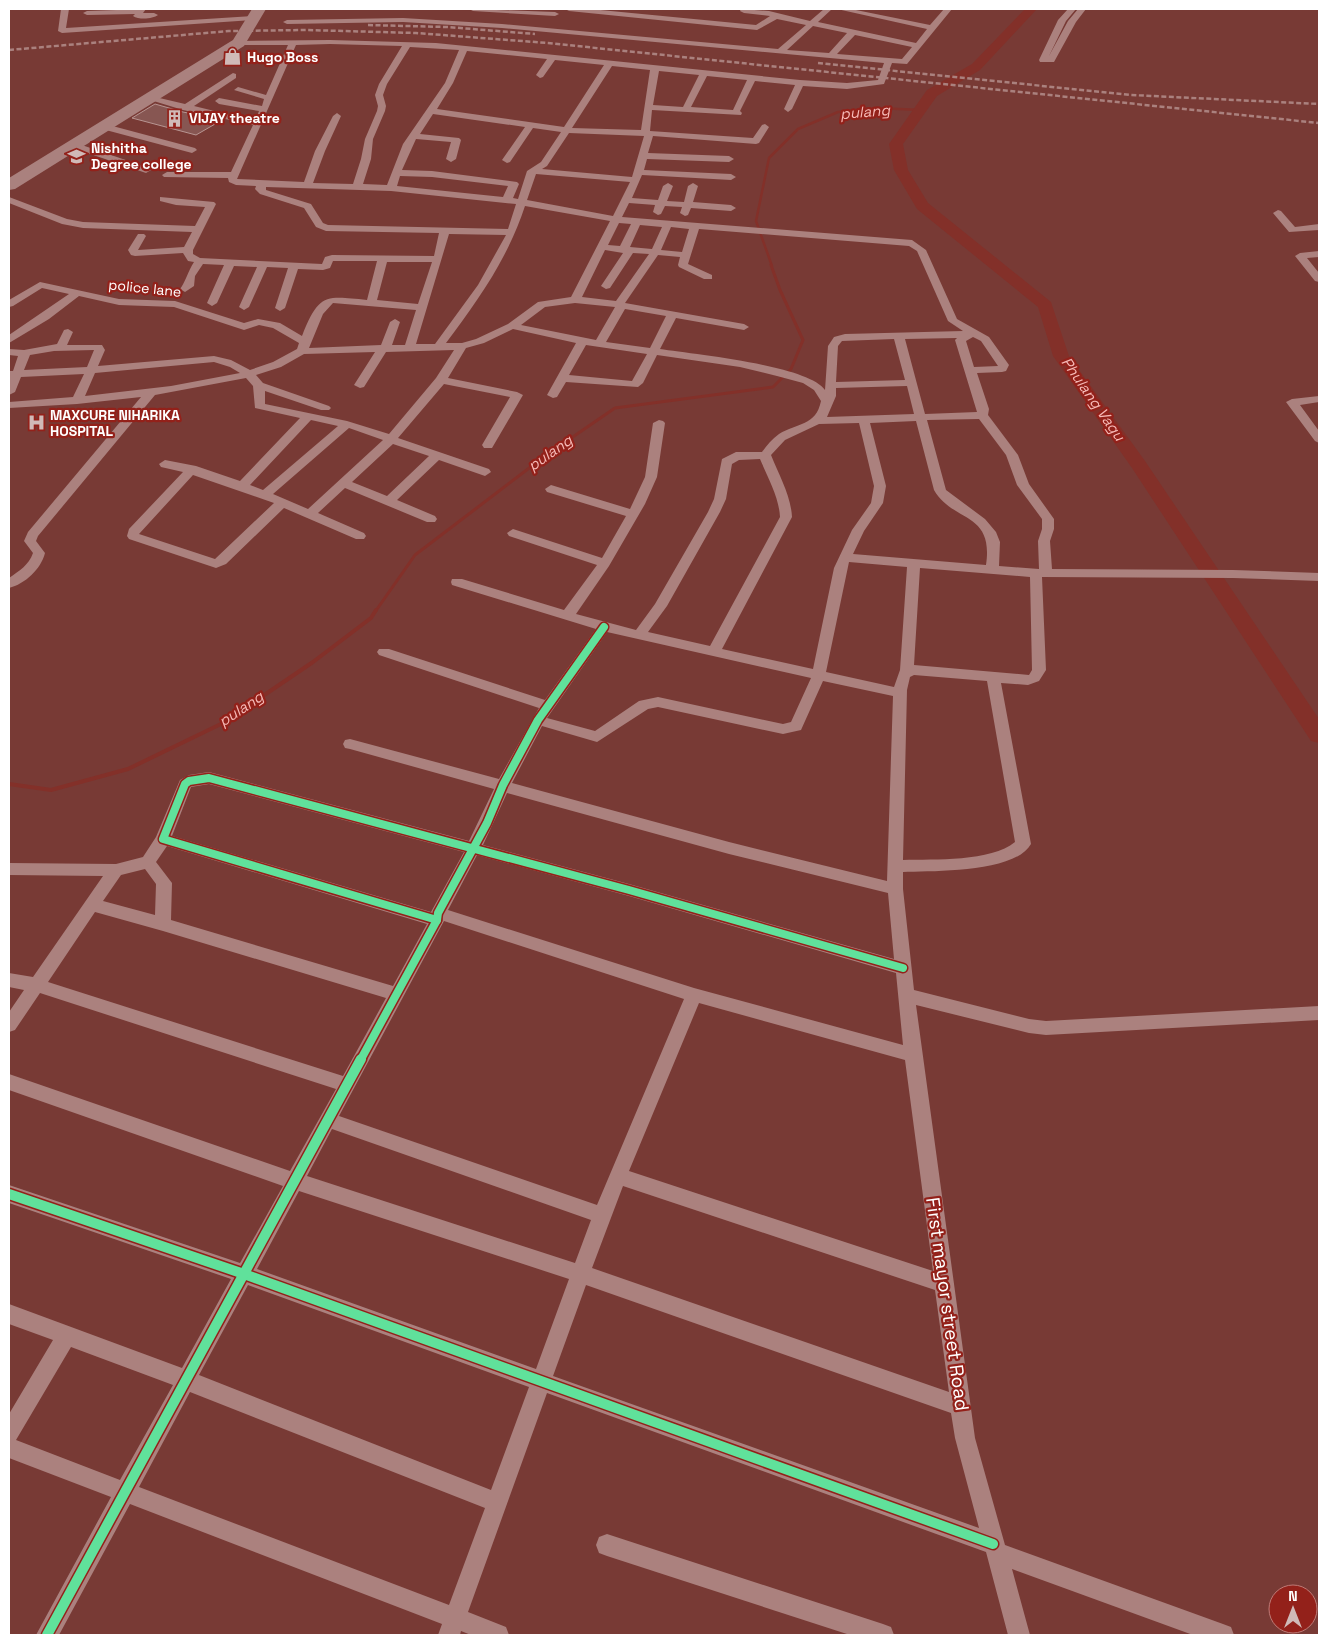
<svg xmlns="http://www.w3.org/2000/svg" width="1328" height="1644" viewBox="0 0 1328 1644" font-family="'Space Grotesk',sans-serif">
<rect width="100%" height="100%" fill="#783a35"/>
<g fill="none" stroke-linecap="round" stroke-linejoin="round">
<path stroke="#833029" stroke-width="2.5" d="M772,266L756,221L769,158L798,129L838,112L877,108L921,110"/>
<path stroke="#833029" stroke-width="3" d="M375,612L415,555L545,456L615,408L773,387L791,369L803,340L780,290L771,265"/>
<path stroke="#833029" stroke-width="4" d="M9,784L51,790L128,769L223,723L313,662L371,618L376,610"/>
<path fill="#833029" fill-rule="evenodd" d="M1025,9H1037L980,70L937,96L903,144L908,170L928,203L1051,302L1069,356L1145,461L1319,719V743L1311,741L1132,468L1053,356L1038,307L917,209L894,170L889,144L927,90L972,64Z"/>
</g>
<path fill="#875652" stroke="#b89592" d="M155,104L183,112L222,120L196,135L132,118Z"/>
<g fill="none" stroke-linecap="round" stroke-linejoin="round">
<g fill="#ab817e" fill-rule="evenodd">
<path d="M61,9H69L66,28L253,16L257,18L253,20L62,33L58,31Z"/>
<path d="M146,9L143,13H154L158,15C153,19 139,20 133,16L135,14L87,15L83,13L87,11Z"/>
<path d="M469,9L555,12L559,14L555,16L473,11Z"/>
<path d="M565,9H590L756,25L770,16L744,13L740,11L741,9L769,11L810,21L824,9H832L818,22L916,43L927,29L837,9H851L930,25L944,9H952L907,64L892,63L884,84L847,89L803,86L792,109L788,112L784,109L795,85L755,81L740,111L742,113L741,115L652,110L650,131L753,138L762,125L765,124L769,127L759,143L756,144L653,136L648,153L729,156L734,159L729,162L647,159L644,170L731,174L736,177L731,180L642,175L632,198L658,200L663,186L668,183L673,186L667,201L684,202L688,186L693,183L698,186L693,202L731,205L736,208L731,211L691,208L688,215L685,216L680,213L682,207L665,206L661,214L658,215L653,212L655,205L629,203L622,217L912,240L926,250L957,319L989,337L1009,365L1006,371L1002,372L977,373L989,409L988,415L1018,455L1029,484L1054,519V529L1050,541L1052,569L1233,570L1319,573V581L1233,578L1042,577L1046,670L1039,681L1028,685L1001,683L1031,844C1015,873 933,871 903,872V889L914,990L1029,1019L1046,1021L1319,1006V1020L1046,1035L1029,1033L916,1005L975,1438L1005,1545L1223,1624L1231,1627L1234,1635H1193L1012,1569L1030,1635H1008L986,1552L547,1393L468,1612L506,1627L509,1635H471L461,1631L460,1635H438L442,1624L130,1504L59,1635H36L111,1497L9,1458V1414L53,1340L9,1324V1304L182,1368L231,1279L9,1203V1185L240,1263L283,1186L9,1090V1074L290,1171L336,1089L40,993L15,1030L9,1032V1012L24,990L9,987V973L33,977L103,876L9,875V863L116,864L143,857L156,837L180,780L189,775L209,772L469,841L494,789L350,749L345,748L343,744L345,740L350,739L499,779L539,708L379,655L377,652L379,649H389L545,700L596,629L452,585L451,582L452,579H462L564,610L597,565L509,536L507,533L513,529L602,558L626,516L547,492L545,489L551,485L630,509L645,477L653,423L659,420L663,421L665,423L657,477L645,504L609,566L576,614L636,630L655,604L708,512L714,499L722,459L736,452H762C767,445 772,439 779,434C797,423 816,426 821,401L814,390L803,383L777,376L740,367L657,355L643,383L638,387L566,382L557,397L553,398L547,395L576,343L513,329L484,343L466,348L448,378L517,392L523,395L492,448H484L482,445L510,397L444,384L398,438L489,469L491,472L485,476L439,460L397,500L435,516L437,519L435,522H427L345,488L318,513L364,533L366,536L364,539H356L284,508L226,564L216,568L129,539L127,536L129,529L183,472L161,467L159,464L165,460L196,466L240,481L300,418L255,408L253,386L246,378L155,395L38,536L36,541L45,553C41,569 25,584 9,588V578C19,571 29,565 33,553L24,541L28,532L141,397L77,404L9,408V402L73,397L84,374L21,377L15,392L9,395V371H13L18,356L9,355V349L24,350L57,344L64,330L68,329L73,332L67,345H102L105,350L98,366L214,356L231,360L250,370L273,362L297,349L299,343L273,328L259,325L244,330L174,307L119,305L79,296L49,319L9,343V335L69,294L42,288L13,306L9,307V300L40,282L119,299L175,301L244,323L258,319L280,323L302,336C319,293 325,296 367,300L377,261H333L330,268L323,270L298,269L285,308L280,311L275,308L288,268L267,267L249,307L244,310L239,307L257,267L234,266L217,303L212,306L207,303L224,265L203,264L195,276L194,286L185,292L180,289C185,283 188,271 194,262L188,261L183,253L135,256L131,255L128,250L138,234H144L146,236L138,250L184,247L192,232L83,228L62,224L9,203V197L67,219L83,222L195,226L205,207L176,205L160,201V197L214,202L216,204L193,250V254L200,258L322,264L325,257L332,255L434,256L439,233L326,231L316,227L304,208L260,194L255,189L256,186L236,185L229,182L228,178L164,177L162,175L167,172H231L253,125L183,110L147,99L151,96L185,104L233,73L236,74V78L194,106L255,121L259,111L219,104L215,101L219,98L262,106L264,99L234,90L238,87L266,95L288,45H236V41H239L330,40L436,43L800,80L847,83L878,80L884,63L502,28L403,22L287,24L283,22L287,20L403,18L502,24L778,49L806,25L777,19L757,30L569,11ZM813,26L847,33L829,53L787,50ZM855,35L912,47L902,59L837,54ZM330,44L402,46L379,84L375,95L378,106L377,111L365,139L361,159L353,184L313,183L325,151L341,116L337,113L333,116L315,151L304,182L237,179L296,45ZM410,47L459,50L445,83L403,144L387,185L363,184L371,159L373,139L385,111L386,106L383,95L387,84ZM467,51L547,59L536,75L540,78L543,77L555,60L604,65L564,127L437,109L453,83ZM612,66L650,70L641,130L572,128ZM659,71L699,75L683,107L653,105ZM707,76L747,80L733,110L691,107ZM433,114L525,127L502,160L507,163L510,162L533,128L561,132L541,162L527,171L518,199L513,198L519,184L517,182L432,171L402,170L416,139L451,142L446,159L451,162L456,159L461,140L459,138L420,134ZM569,133L644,136L632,177L542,169L547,166ZM536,174L630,182L613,216L527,200ZM400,176L432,177L508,186L503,197L397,186ZM266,187L391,191L516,204L508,229L328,225L323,223L311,204L266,190ZM525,206L610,221L571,297L538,302L508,324L476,339L462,343H446C479,299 508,258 525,206ZM619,223L631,224L620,246L608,245ZM640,225L662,227L652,249L630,247ZM671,227L689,229L682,252L661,250ZM699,229L909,246L917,251L948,321L963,331L845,334L834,337L828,346L825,390C808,365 692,354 660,349L676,318L744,330L749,327L744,324L625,303L658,255L680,257L678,265L679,267L704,279H712V275L688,264ZM449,234L506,235L478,285L435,344H416ZM605,250L623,253L601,286L606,289L610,288L633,253L649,254L616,301L582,297ZM387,262H432L418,304L377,300ZM333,303L416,310L405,345H392L400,322L395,319L390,322L381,345L309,348L323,314ZM575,303L615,307L596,340L521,325L545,307ZM625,309L666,316L650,348L606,342ZM973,337L981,341L998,366L974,367L966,341ZM957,338L955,340L977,412L925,414L905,339ZM894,339L905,380L836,382L838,346L842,341ZM586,345L647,354L632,381L569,375ZM94,350L87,367L24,370L30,355L54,351ZM454,350L436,378L389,434L347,421L265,404V391L321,410H329L331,408L329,406L263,383L256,375L281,367L304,354L375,352L354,385L360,388L364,387L386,352ZM214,362L230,367L240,373L171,386L85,396L95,373ZM907,386L914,414L827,417L836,396V388ZM979,419L1006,455L1017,485L1042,519V529L1038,541L1039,569L999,566L1000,542L996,532L985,519L946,490L927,420ZM311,420L338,426L263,490L250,485ZM916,421L934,490C953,523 994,511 986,565L853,554L864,531L883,503L886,486L870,423ZM859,423L874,486L871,503L852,530L834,568L813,669L722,649L792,517C791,496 779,475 771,455L785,440L819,424ZM349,428L383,440L308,509L273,494ZM393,444L429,456L387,496L352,482ZM760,459C768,478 779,497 780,517L710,646L648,632L667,606L720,512L726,499L732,464L739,460ZM193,475L274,503L215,559L139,534ZM849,562L907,567L900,670L894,687L826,672ZM920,568L1030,577L1032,670L1029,675L914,665ZM607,632L811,678L791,722L783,724L658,697L639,701L595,731L547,718ZM914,675L987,681L1015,842C991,862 934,859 903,860L907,690L910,677ZM823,681L893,696L887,881L729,842L512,783L542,726L597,742L648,709L658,707L783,734L801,730ZM209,784L464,852L431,912L172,836L191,787ZM507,793L729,854L888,893L894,959L629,884L483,845ZM167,846L427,924L393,986L171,920L172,883L156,862ZM477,855L629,896L896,973L903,1045L694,988L448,910ZM145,869L156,884L155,915L103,901L121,875ZM95,912L163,931L386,998L343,1076L48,982ZM444,921L684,999L597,1205L339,1116ZM699,1003L905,1060L933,1271L629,1171ZM332,1129L591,1220L575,1263L307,1176ZM623,1186L935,1290L949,1392L592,1268ZM299,1191L569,1279L536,1369L257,1269ZM248,1285L529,1387L491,1490L199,1375ZM586,1285L951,1413L955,1438L979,1528L553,1376ZM71,1347L173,1385L120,1480L16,1440ZM190,1392L485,1508L449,1605L139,1487Z"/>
<path d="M1068,9H1076L1066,21L1049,56L1068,21L1078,9H1086L1076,22L1054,62H1040L1039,60L1058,20Z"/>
<path d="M105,124L195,148L197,150L192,153L102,129V125Z"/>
<path d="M73,142L149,168L151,170L146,173L143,172L70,147V143Z"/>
<path d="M1278,210L1281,211L1295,227L1319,224V230L1289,232L1273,213Z"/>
<path d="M1319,251V257L1307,258L1319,273V282L1315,281L1295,256L1300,253Z"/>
<path d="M1319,396V402L1300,405L1319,431V443L1315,441L1286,402L1292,399Z"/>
<path d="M607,1534L883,1624L891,1627L894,1635H850L607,1556L599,1553L596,1545L599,1537Z"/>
</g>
<path fill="#aa817e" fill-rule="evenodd" d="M252,9H266L244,46L15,189L9,190V178L233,40Z"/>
<g stroke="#aa817e" stroke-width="2.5" stroke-dasharray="5 2.5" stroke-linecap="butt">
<path d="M368,25L447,27L535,34"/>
<path d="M9,50L229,31L307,30L416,33L548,43L1319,123"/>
<path d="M818,63L1131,95L1319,104"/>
</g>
<defs>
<g id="cycleway-far1">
<path d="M437,920L163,839L185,784L189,781L209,778L629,890L903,968"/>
<path d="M360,1061L437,920L438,913L487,823L503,785L538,720L604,627"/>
</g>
<g id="cycleway">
<path d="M9,1194L244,1274L993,1544"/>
<path d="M47,1635L361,1059"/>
</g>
</defs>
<use href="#cycleway-far1" stroke="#93211a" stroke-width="11"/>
<use href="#cycleway" stroke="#93211a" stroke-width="13"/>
<use href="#cycleway-far1" stroke="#60e19b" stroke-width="8"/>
<use href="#cycleway" stroke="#60e19b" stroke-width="10"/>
</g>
<defs>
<symbol id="shop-bare" viewBox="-9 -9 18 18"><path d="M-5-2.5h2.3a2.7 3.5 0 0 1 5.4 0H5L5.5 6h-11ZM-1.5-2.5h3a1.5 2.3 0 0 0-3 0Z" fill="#d0bab8" stroke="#93211a" stroke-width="2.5" paint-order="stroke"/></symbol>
<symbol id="building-bare" viewBox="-9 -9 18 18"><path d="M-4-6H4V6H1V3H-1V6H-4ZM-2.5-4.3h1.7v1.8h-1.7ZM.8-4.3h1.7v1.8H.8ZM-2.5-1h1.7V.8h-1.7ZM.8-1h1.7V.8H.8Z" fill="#d0bab8" stroke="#93211a" stroke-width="2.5" paint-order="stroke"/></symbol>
<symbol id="university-bare" viewBox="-9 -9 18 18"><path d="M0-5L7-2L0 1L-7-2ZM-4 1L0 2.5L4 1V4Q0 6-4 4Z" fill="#d0bab8" stroke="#93211a" stroke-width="2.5" paint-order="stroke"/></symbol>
<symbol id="hospital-bare" viewBox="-9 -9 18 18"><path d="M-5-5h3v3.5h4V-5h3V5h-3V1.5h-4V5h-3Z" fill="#d0bab8" stroke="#93211a" stroke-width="2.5" paint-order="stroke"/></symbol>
</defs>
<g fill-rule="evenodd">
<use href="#shop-bare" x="220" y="44" width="25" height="25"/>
<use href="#building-bare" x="162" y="106" width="25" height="25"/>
<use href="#university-bare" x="64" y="144" width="25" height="25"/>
<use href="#hospital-bare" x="24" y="410" width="25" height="25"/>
</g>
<g text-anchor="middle" stroke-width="4.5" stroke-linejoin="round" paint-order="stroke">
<g font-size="14" font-weight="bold" fill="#fff" stroke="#93211a" text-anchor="start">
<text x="247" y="62">Hugo Boss</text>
<text x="189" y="123">VIJAY theatre</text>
<text x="91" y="153">Nishitha<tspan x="91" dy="16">Degree college</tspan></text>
<text x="50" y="420">MAXCURE NIHARIKA<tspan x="50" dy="16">HOSPITAL</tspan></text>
</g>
<g font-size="14" fill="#fff" stroke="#93211a">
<text transform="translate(145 288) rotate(6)" y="5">police lane</text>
</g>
<g font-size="15" font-style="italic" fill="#f6bab7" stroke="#93211a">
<text transform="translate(865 112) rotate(-5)" y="5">pulang</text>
<text transform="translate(1093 399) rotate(55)" y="5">Phulang Vagu</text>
<text transform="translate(550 453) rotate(-35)" y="5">pulang</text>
<text transform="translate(241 709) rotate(-34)" y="5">pulang</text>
</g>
<g font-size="19" fill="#fff" stroke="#93211a">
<text transform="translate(948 1304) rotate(82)" y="7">First mayor street Road</text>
</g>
</g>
<rect width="1328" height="1644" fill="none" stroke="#ffffff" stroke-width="20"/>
<g transform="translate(1293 1609)"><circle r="24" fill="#93211a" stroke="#be7a76"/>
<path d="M0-4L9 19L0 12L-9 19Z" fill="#d0bab8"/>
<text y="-8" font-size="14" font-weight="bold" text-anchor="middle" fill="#ffffff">N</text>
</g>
</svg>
